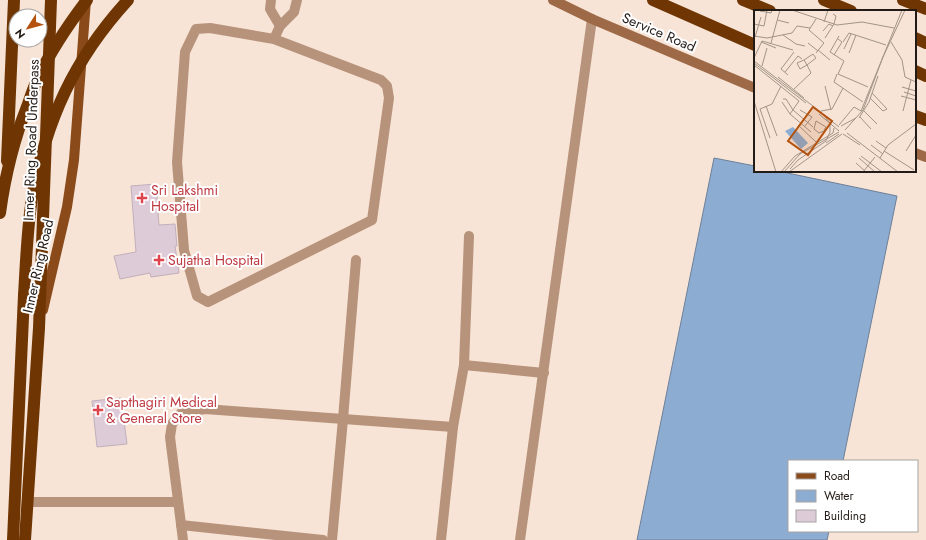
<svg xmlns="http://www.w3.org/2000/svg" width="926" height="540" viewBox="0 0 926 540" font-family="Jost,sans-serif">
<rect width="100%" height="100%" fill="#f7e4d6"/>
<path fill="#8dacd1" stroke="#6d8099" d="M714,158L755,166V171H778L897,196L843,461H789V531H829L827,540H637Z"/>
<g fill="#decbd8" stroke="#c1afbb">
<path d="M156,184L159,225L175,224L177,246H175L179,273L151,277L150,273L120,279L114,256L136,252L131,186Z"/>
<path d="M121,398L127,444L97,447L92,401Z"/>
</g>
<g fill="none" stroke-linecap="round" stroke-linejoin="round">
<g stroke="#b8937c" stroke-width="10">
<path d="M271,0L270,9L280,26"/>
<path d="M274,39L210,28L196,29L185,52L177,162L184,250L197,296L208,302L372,220L389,98L387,86L381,80L274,39L280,26L294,12L297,0"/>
<path d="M464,365L544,373"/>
<path d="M27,502H178"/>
<path d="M181,525L323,540"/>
<path d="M183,540L170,437L172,424L181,413L205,409L453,427"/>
<path d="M332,540L343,419L356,260"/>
<path d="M441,540L453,427L464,365L469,236"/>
<path d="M520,540L592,19"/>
</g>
<g stroke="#9e6946" stroke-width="10">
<path d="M553,0L592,19L755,88"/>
<path d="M915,153L926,157"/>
</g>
<path stroke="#8a4a1a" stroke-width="10" d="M43,310L67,207L74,160L86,0"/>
<g stroke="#6f3603" stroke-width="12">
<path d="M653,0L755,45"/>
<path d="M743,0L770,11"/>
<path d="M824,0L851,11"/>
<path d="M903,0L926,9"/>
<path d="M915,38L926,43"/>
<path d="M915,71L926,76"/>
<path d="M915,116L926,120"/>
<path d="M7,161L14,0"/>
<path d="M13,540L24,295"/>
<path d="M25,540L39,328L51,0"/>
</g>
<g stroke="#6f3603" stroke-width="12">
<path d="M0,213C5,176 14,139 28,104C31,95 34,86 38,78C51,50 68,25 87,0"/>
<path d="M24,295C26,263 27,230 32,198C46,120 74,59 128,0"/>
</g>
</g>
<g fill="#e0444e" stroke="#fff" stroke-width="1.5">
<path d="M140 192h4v4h4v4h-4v4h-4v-4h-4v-4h4z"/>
<path d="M157 254h4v4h4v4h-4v4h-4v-4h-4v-4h4z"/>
<path d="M96 404h4v4h4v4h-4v4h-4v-4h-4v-4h4z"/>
</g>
<g text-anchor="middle" stroke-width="4" stroke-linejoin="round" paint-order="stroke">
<g font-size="14" fill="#221b16" stroke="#fff">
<text transform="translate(659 32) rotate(23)" y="5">Service Road</text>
<text transform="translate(31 140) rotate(-88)" y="5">Inner Ring Road Underpass</text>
<text transform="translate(38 266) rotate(-77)" y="5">Inner Ring Road</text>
</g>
<g font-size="14" fill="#be3a42" stroke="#fff" text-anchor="start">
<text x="151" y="195">Sri Lakshmi<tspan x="151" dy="16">Hospital</tspan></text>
<text x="168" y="265">Sujatha Hospital</text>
<text x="106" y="407">Sapthagiri Medical<tspan x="106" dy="16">&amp; General Store</tspan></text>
</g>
</g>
<g transform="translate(754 10)">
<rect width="162" height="162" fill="#f7e4d6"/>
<path d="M39,117L54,133L47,139L31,121Z" fill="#8dacd1"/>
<path fill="none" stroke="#a29489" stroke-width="1" d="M38,0L83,15L108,12L140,18M6,1L17,3L18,0M23,10L35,13M70,12L74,0M0,14L10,16L13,0M69,21L75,14L79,16M29,25L42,34L51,36M0,26L13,28L38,23L43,16L56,18M85,26L76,42L90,51L84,64L114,77M1,27L7,7M71,28L80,14L82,6L79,4M8,31L39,40M7,32L22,38M89,32L95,23L132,35M137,32L148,50L151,67L162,72M17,33L26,0M54,33L64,41M90,39L97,24M64,40L76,50M62,43L70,33L55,20L62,9M95,43L102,25M80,45L88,32L84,29M0,48L8,31M0,51L68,103L76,113V122L72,131L44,150L36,159M0,53L52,93M0,55L45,91M8,56L13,38M31,62L44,46L48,49M83,64L80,72L109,92M34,65L27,59L40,42M24,67L50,88M71,76L77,100M148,77L162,81M40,79L57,63L53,55L62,48L59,44L50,50L53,55L46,59L43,53L50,50M150,82L162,86M147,86L162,90M116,88L129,101L133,99L118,83M29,89H32L39,100L59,117M0,91L22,162M28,92L36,104L57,122M12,96L23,126M46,100L58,107L51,116M67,101L78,99L89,78M107,101L148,0M110,101L123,114M149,101L157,70M36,104L45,91M65,104L85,121M106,107L117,119M105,108L115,92L124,66M75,109L85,117M44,115L62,132M85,115L100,97L107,101M87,116L102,108M70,120L72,117L62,111L60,119L65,123L70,121M91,120L109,100L129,47L151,0M93,123L144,162M89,124L106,135M16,128L6,99L18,94L27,76M122,131L132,138M72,133L85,124M117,135L129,144M130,141L160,160M152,141L162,125M107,146L128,162M105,148L121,162M126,148L134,135L162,114M102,153L112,162M27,162L41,146L79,123L80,118M30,162L46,144L85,122M35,162L88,124M109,162L121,147"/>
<path fill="#b45310" fill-opacity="0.15" stroke="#b45310" stroke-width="2" d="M59,97L78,111L54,145L34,131Z"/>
<rect width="162" height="162" fill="none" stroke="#221b16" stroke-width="2"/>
</g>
<rect x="788" y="460" width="130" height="72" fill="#ffffff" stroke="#a7a4a2"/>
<rect x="796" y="473" width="20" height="6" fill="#8a4a1a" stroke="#a7a4a2"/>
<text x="824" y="480" font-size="12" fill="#221b16">Road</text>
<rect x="796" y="490" width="20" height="12" fill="#8dacd1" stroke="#a7a4a2"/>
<text x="824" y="500" font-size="12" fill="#221b16">Water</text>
<rect x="796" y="510" width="20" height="12" fill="#decbd8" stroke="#a7a4a2"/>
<text x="824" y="520" font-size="12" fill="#221b16">Building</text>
<g transform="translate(28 28) rotate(234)"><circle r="19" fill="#ffffff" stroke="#a7a4a2"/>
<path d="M0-3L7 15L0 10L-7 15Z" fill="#b45310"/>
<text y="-6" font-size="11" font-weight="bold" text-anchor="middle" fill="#221b16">N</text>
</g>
</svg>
